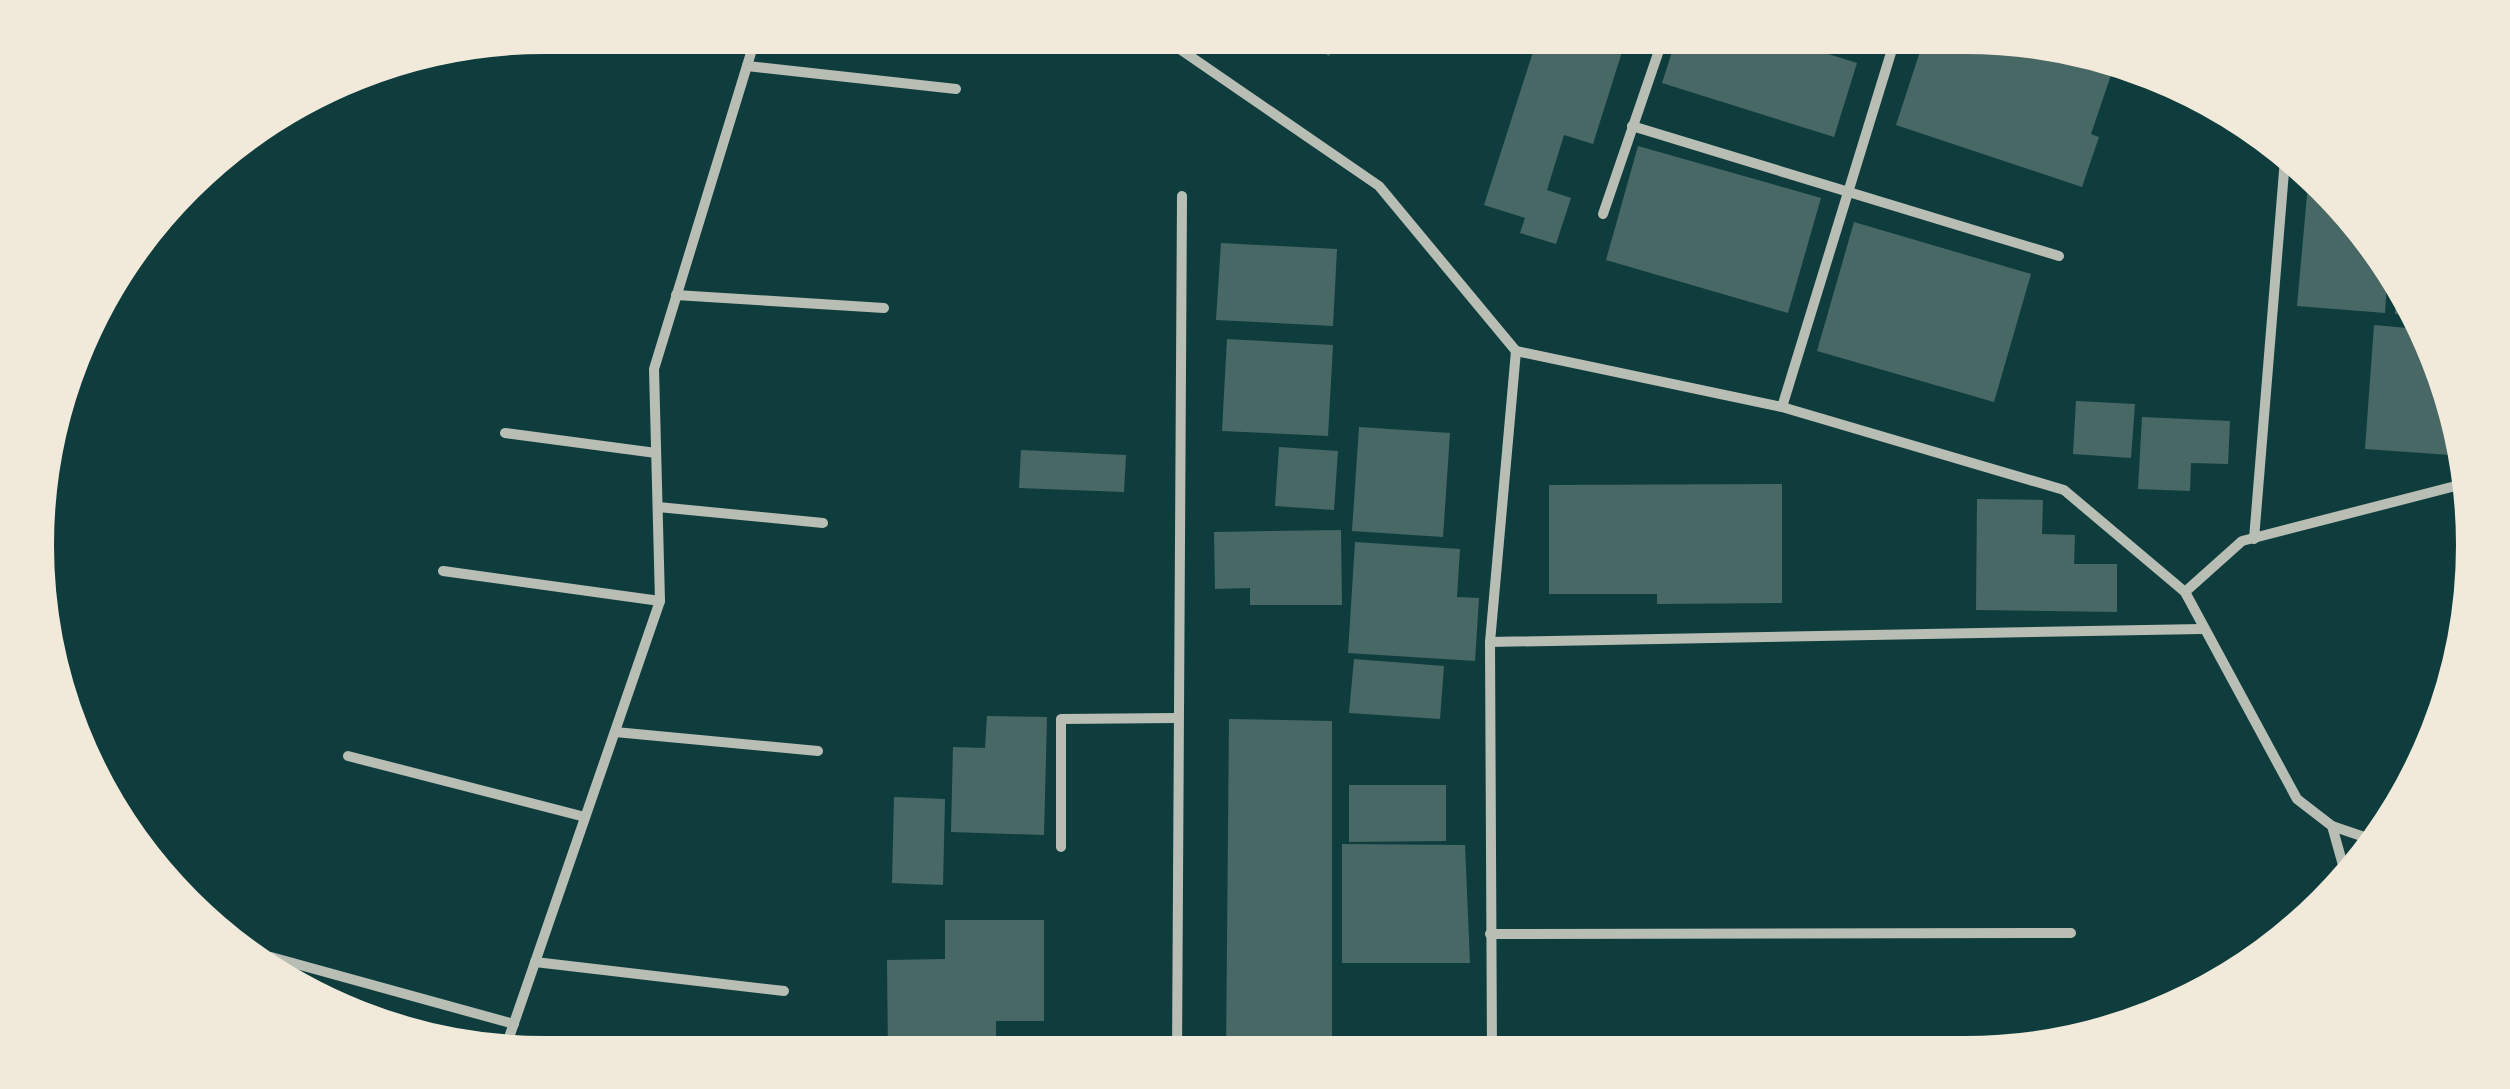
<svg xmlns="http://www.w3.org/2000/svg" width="2510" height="1089" viewBox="0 0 2510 1089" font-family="'Work Sans',sans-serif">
<rect width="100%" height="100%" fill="#0f3d3e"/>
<g fill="#486865">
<path d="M1234,30H1273L1263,47Z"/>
<path d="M1308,30H1344L1329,56L1303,40Z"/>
<path d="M1486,30H1515L1501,44Z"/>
<path d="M1540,30H1608L1627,36L1593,144L1564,135L1547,190L1571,198L1556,244L1520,233L1525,218L1484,205Z"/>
<path d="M1679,30H1752L1857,63L1834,137L1662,83Z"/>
<path d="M1782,30H1855L1849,51Z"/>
<path d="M1927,30L1985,33L2111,75L2091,134L2099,137L2082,187L1896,125Z"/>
<path d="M1638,146L1821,198L1788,313L1606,260Z"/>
<path d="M2308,184L2326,186L2388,267L2385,313L2297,306Z"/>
<path d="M1854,222L2031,274L1994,402L1817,351Z"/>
<path d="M1221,243L1337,249L1333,326L1216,320Z"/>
<path d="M2398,279L2422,311L2427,317L2395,314Z"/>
<path d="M2374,325L2430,330L2464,456L2365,449Z"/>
<path d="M1227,339L1333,345L1328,436L1222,431Z"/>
<path d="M2076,401L2135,404L2131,458L2073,454Z"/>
<path d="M2142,417L2230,421L2228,464L2191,463L2190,491L2138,489Z"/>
<path d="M1359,427L1450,433L1443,537L1352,531Z"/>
<path d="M1279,447L1338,451L1334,510L1275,506Z"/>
<path d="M1021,450L1126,455L1124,492L1019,488Z"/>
<path d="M1782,484V603L1657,604V594H1549V485Z"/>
<path d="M1977,499L2043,500L2042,534L2075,535L2074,564H2117V612L1976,610Z"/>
<path d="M1341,530L1342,605H1250V588L1215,589L1214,532Z"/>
<path d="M1355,542L1460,549L1457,597L1479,598L1475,661L1348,653Z"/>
<path d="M1354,659L1444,666L1440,719L1349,713Z"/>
<path d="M987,716L1047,717L1044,835L951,832L953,747L985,748Z"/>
<path d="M1229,719L1332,721V1057H1226Z"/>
<path d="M1349,785H1446V841L1349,842Z"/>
<path d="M894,797L945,799L943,885L892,883Z"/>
<path d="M1342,844L1465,845L1470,963H1342Z"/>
<path d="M945,920H1044V1021H996V1058H888L887,960L945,959Z"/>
</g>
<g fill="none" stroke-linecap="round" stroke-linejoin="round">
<g stroke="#b8beb3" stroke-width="10">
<path d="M1152,30L1379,186L1516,351L1782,407L2064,490L2185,592L2297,799L2332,826L2348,883"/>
<path d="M2068,47L2109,60"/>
<path d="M747,66L956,89"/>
<path d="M1632,126L2059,256"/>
<path d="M1603,214L1666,30"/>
<path d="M676,295L884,308"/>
<path d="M1782,407L1898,30"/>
<path d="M505,433L656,453"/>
<path d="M658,507L823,523"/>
<path d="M2254,539L2286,147"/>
<path d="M443,571L660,601"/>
<path d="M2185,592L2242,541L2471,482"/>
<path d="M1490,642L2202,629"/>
<path d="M615,732L818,751"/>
<path d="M348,756L585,817"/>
<path d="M2332,826L2382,843"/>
<path d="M1061,847V719L1177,718"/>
<path d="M1490,934L2071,933"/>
<path d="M271,957L514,1024"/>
<path d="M535,962L784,991"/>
<path d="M504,1052L660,601L654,369L758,30"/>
<path d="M1492,1056L1490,642L1516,351"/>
<path d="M1177,1057L1182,196"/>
</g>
</g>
<path d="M0 0H2510V1089H0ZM545 48H1965A497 497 0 0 1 2462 545V545A497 497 0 0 1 1965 1042H545A497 497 0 0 1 48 545V545A497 497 0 0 1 545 48Z" fill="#f1e9da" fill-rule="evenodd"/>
<path fill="none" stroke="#f1e9da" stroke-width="12" d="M545 48H1965A497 497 0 0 1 2462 545V545A497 497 0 0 1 1965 1042H545A497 497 0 0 1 48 545V545A497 497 0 0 1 545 48Z"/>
</svg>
